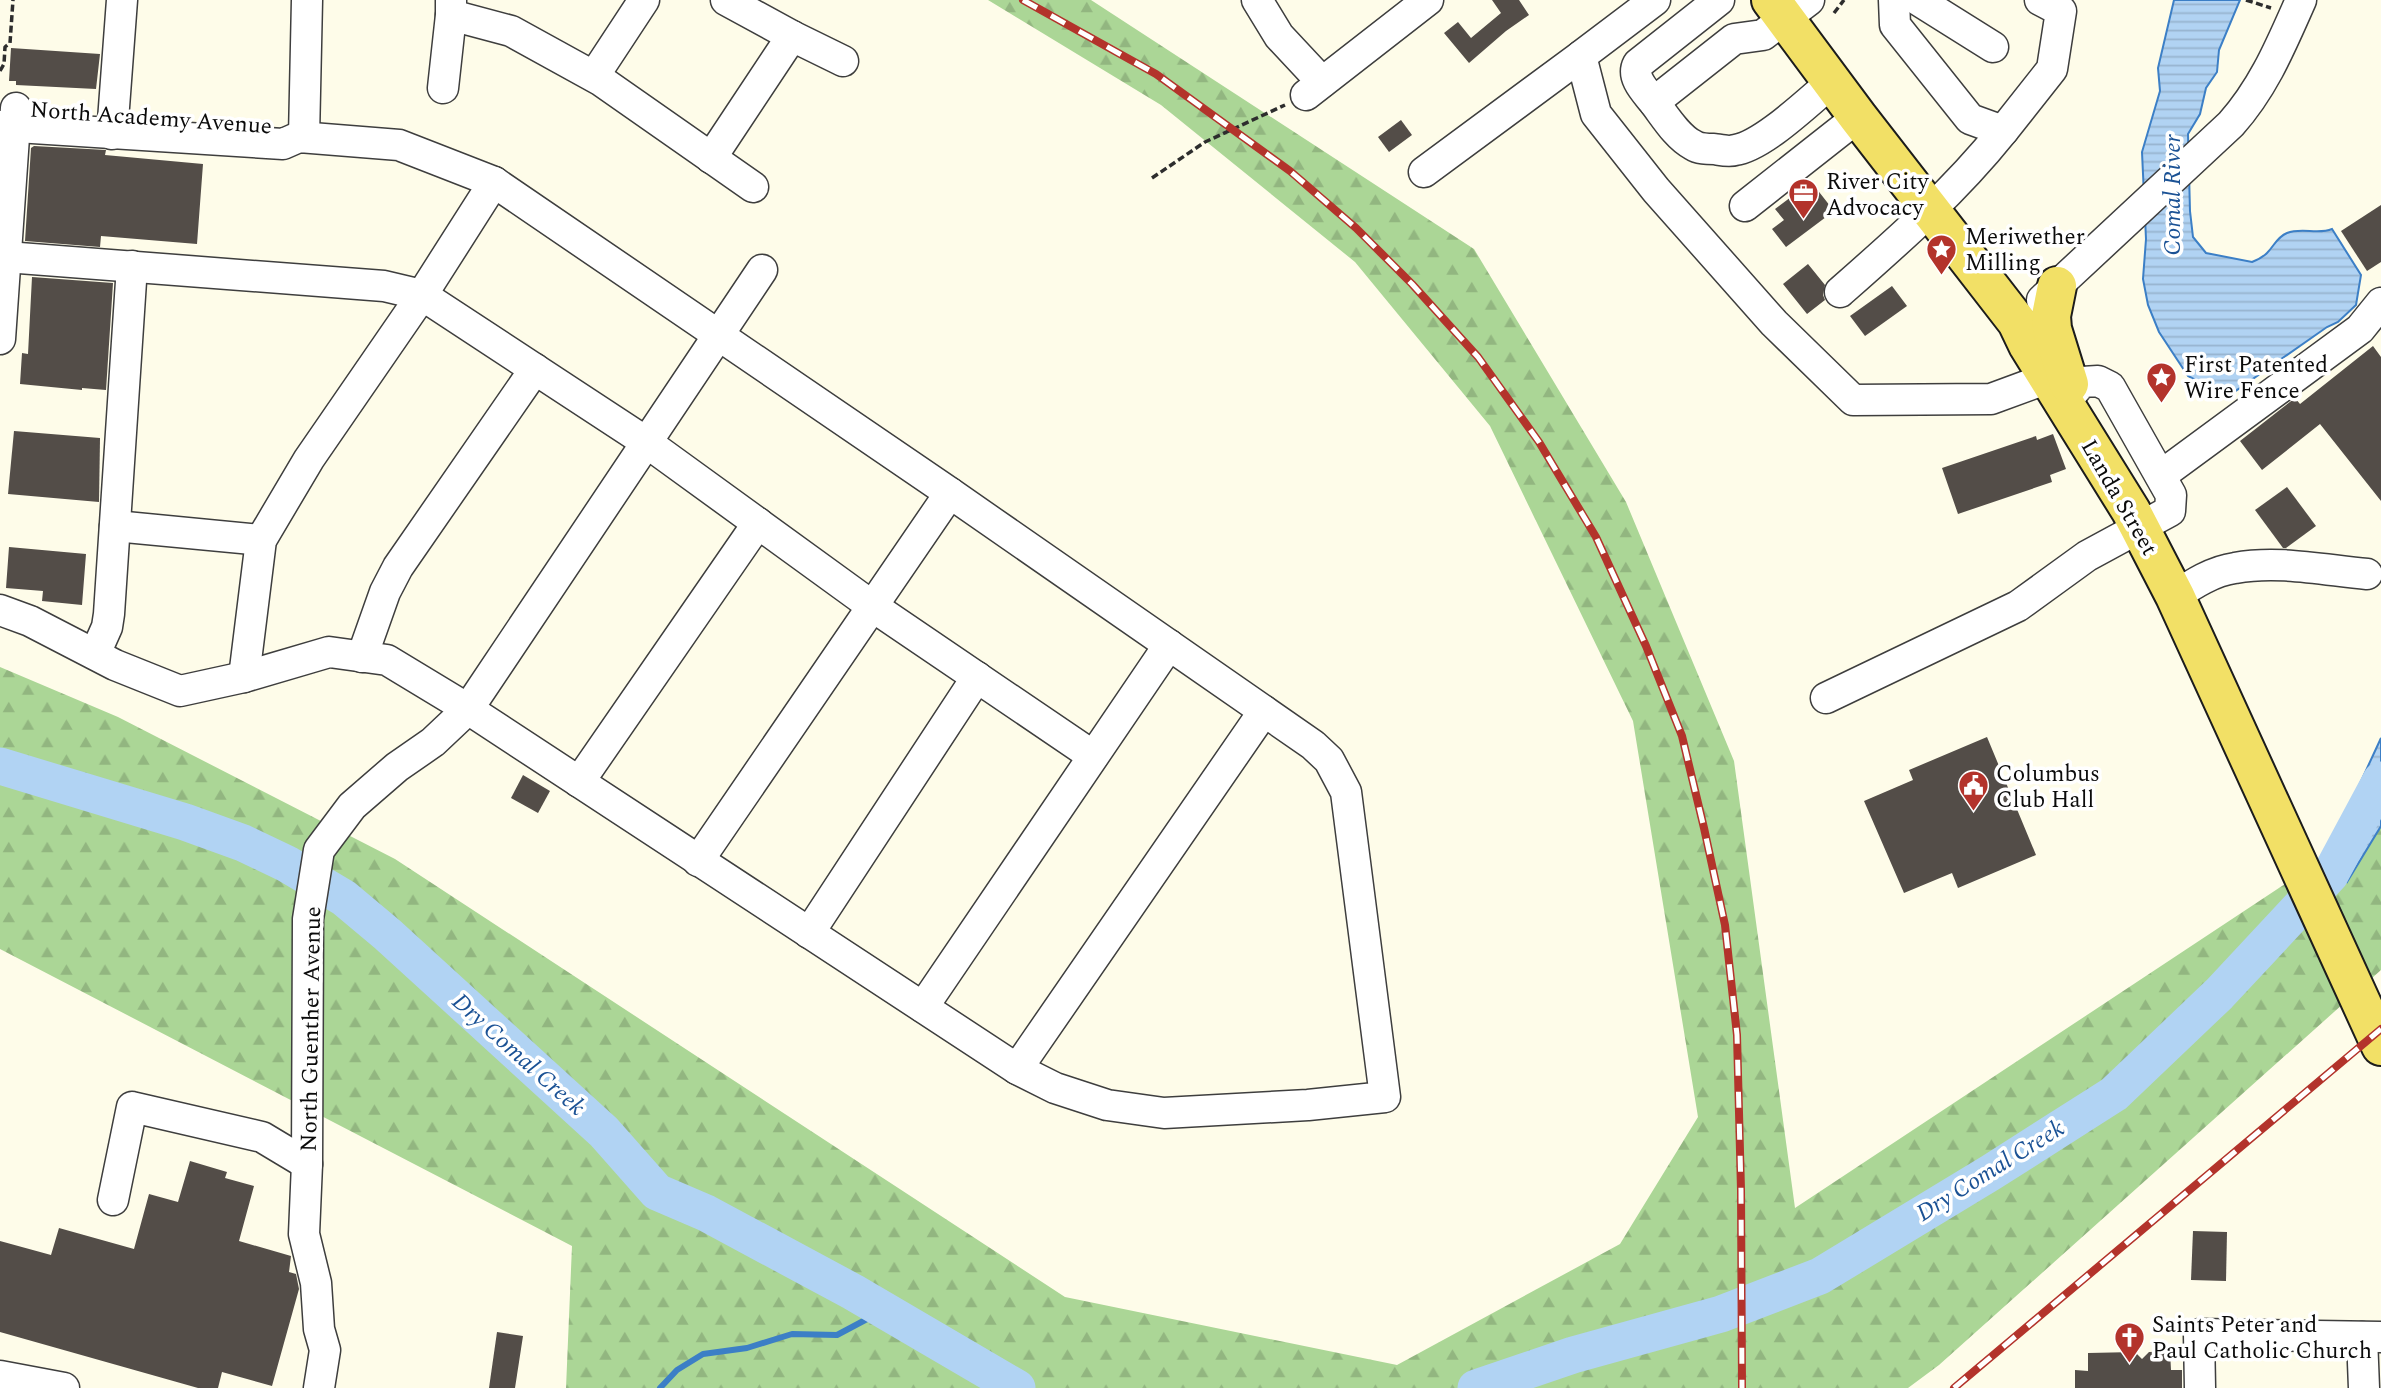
<svg xmlns="http://www.w3.org/2000/svg" width="2381" height="1388" viewBox="0 0 2381 1388" font-family="Spectral,serif">
<defs>
<pattern id="forest-firs" width="22" height="20" patternUnits="userSpaceOnUse" patternTransform="scale(1.75)"><rect width="22" height="20" fill="#abd696"/><path d="M5 1l3.5 6h-7zM16 11l3.5 6h-7z" fill="#92b680"/></pattern>
<pattern id="water-rules" width="6" height="5" patternUnits="userSpaceOnUse" patternTransform="scale(1.75)"><rect width="6" height="5" fill="#b1d3f3"/><path d="M0 2.5h6" fill="none" stroke="#97b4cf"/></pattern>
</defs>
<rect width="100%" height="100%" fill="#fefce9"/>
<path fill="url(#forest-firs)" d="M988,0H1091L1474,249L1626,502L1734,761L1795,1208L2326,857L2347,882L2381,826V970L1939,1365L1908,1388H566L572,1246L0,949V667L118,717L395,859L1065,1297L1397,1365L1620,1244L1698,1117L1633,721L1490,426L1355,262L1161,105Z"/>
<g fill="url(#water-rules)" stroke="#3c7fc6" stroke-width="2">
<path d="M2174,0H2240L2219,50L2217,72L2206,88L2200,114L2188,134L2190,211L2193,237L2206,253L2252,262C2257,260 2263,257 2267,253C2274,246 2277,237 2287,233C2302,227 2318,235 2332,229L2361,275L2356,305L2338,322L2327,327L2227,397L2188,376L2159,332L2148,305L2143,279L2146,239L2142,152L2160,91L2158,68Z"/>
<path d="M2381,738V826L2347,882L2326,857Z"/>
</g>
<g fill="none" stroke-linecap="round" stroke-linejoin="round">
<path stroke="#3c7fc6" stroke-width="6" d="M660,1388L677,1370L703,1354L747,1348L792,1334L837,1335L884,1310"/>
<g stroke="#b1d3f3" stroke-width="37">
<path d="M0,766L185,822L243,843L287,864L344,898L387,934L604,1132L657,1192L706,1213L853,1292L1017,1388"/>
<path d="M1476,1388L1573,1355L1721,1314L1820,1276L1990,1173L2114,1094L2219,994L2330,875L2381,780"/>
</g>
</g>
<g fill="#534d48">
<path d="M1492,0H1519L1529,15L1506,31L1469,63L1444,33L1458,22L1471,38L1501,13Z"/>
<path d="M11,48L100,54L96,89L16,85V81H9Z"/>
<path d="M1401,120L1412,135L1389,152L1378,137Z"/>
<path d="M34,146L106,150L105,155L203,164L197,244L101,236L100,247L25,241L31,148Z"/>
<path d="M1807,185L1812,191L1816,188L1834,211L1786,247L1772,229L1784,220L1775,209Z"/>
<path d="M2381,205V262L2367,271L2341,231Z"/>
<path d="M1808,264L1825,285L1823,295L1825,300L1807,314L1783,284Z"/>
<path d="M32,277L113,283L106,390L82,388V390L20,384L22,353L28,354Z"/>
<path d="M1892,286L1907,306L1865,336L1850,316Z"/>
<path d="M2373,346L2381,357V501L2320,424L2262,470L2240,441L2295,398L2300,404Z"/>
<path d="M14,431L100,438L99,502L8,494Z"/>
<path d="M2053,434L2066,469L2050,475L2052,482L1958,514L1942,468L2036,436L2037,440Z"/>
<path d="M2287,487L2316,526L2286,548H2283L2255,510Z"/>
<path d="M9,547L86,554L82,605L42,601L43,591L6,588Z"/>
<path d="M1987,737L2036,855L1958,888L1952,873L1904,893L1864,801L1913,780L1909,770Z"/>
<path d="M523,775L550,791L538,813L511,798Z"/>
<path d="M190,1161L227,1172L225,1178L254,1186L239,1241L291,1256L289,1272L296,1274L299,1289L272,1386L222,1372L218,1388H198L0,1332V1241L51,1255L59,1228L134,1249L149,1194L178,1202Z"/>
<path d="M2193,1231L2227,1232L2226,1281L2191,1280Z"/>
<path d="M497,1332L523,1336L515,1388H489Z"/>
<path d="M2170,1351L2171,1370H2182V1388H2075V1370L2088,1371V1353L2135,1352L2142,1359L2149,1352Z"/>
</g>
<g fill="none" stroke-linecap="round" stroke-linejoin="round">
<defs>
<g id="minor">
<path d="M451,0V15L511,31L600,80L753,187"/>
<path d="M1257,0L1279,36L1322,82"/>
<path d="M1655,0L1581,56L1596,114L1656,190L1774,323L1853,400L1991,399L2048,378"/>
<path d="M1719,0L1638,64C1631,77 1645,91 1653,101C1664,115 1677,137 1693,145C1699,149 1707,149 1714,149C1721,150 1729,152 1735,150C1763,146 1809,101 1832,82"/>
<path d="M1894,0L1895,25L1970,119L2003,131L2052,69L2061,11L2040,0"/>
<path d="M1918,0L1993,47"/>
<path d="M792,36L843,61"/>
<path d="M594,76L644,0"/>
<path d="M443,88L451,15"/>
<path d="M1306,95L1428,0"/>
<path d="M1654,102L1734,39L1763,35L1809,0"/>
<path d="M0,126L283,144L299,137L399,145L494,182L950,493L1313,745L1329,760L1346,792L1385,1097L1308,1105L1164,1113L1107,1105L1055,1088L1017,1069L468,709L387,660L329,652L244,677L180,691L115,665L30,621L0,610"/>
<path d="M112,134L122,0"/>
<path d="M304,137L307,0"/>
<path d="M711,158L792,36L726,0"/>
<path d="M1424,172L1581,56"/>
<path d="M1745,206L1858,117"/>
<path d="M6,257L384,286L422,295L646,442L872,606L1093,756"/>
<path d="M1840,292C1898,241 1955,191 2003,131"/>
<path d="M2042,300L2231,124C2264,87 2281,45 2301,0"/>
<path d="M0,339L16,108"/>
<path d="M2171,468L2360,329L2381,303"/>
<path d="M115,526L261,540"/>
<path d="M2175,596C2193,584 2213,571 2235,568C2278,560 2324,570 2367,574"/>
<path d="M95,654L107,627L109,614L132,266"/>
<path d="M362,657L385,592L398,567L535,369"/>
<path d="M244,677L261,540L309,459L422,295L494,182"/>
<path d="M1826,698L2018,606L2087,556L2170,511L2171,495L2110,387L2098,381L2082,382L2064,403"/>
<path d="M579,782L758,523"/>
<path d="M698,861L950,493"/>
<path d="M809,933L977,677"/>
<path d="M923,1007L1169,645"/>
<path d="M1017,1069L1264,711"/>
<path d="M113,1200L132,1107L262,1137L307,1164"/>
<path d="M2362,1337L2364,1388"/>
<path d="M0,1376L64,1388"/>
<path d="M319,1388L325,1350L319,1329L316,1283L304,1234L307,1164L308,919L319,850L352,806L397,767L433,742L468,709L762,270"/>
<path d="M2200,1388L2199,1334L2381,1337"/>
</g>
<g id="major">
<path d="M1771,0L1858,117L2017,322L2028,345L2131,511L2175,596L2381,1046"/>
<path d="M2057,286L2051,316L2052,329L2069,384"/>
</g>
</defs>
<use href="#minor" stroke="#3e3e3e" stroke-width="33"/>
<use href="#major" stroke="#1c1c1c" stroke-width="42"/>
<g stroke="#2d2d2d" stroke-width="3.5" stroke-dasharray="7 3.5" stroke-linecap="butt">
<path d="M2246,0L2271,8"/>
<path d="M1834,13L1844,0"/>
<path d="M0,71L4,64L5,47L10,43L13,0"/>
<path d="M1152,178L1205,142L1285,105"/>
</g>
<use href="#minor" stroke="#fff" stroke-width="30"/>
<use href="#major" stroke="#f2e066" stroke-width="38"/>
<defs>
<g id="rail">
<path d="M1023,0L1156,74L1290,171L1356,228L1412,284L1478,357L1539,442L1596,537L1646,646L1682,736L1704,828L1725,925L1737,1035L1741,1190L1742,1388"/>
<path d="M1954,1388L2381,1029"/>
</g>
</defs>
<use href="#rail" stroke="#b3332b" stroke-width="8"/>
<use href="#rail" stroke="#fff" stroke-width="5" stroke-dasharray="16" stroke-linecap="butt"/>
</g>
<defs>
<symbol id="office-pin" viewBox="-11 -11 22 30"><path d="M0 17L-7.5 6A9.5 9.5 0 1 1 7.5 6Z" fill="#b3332b" stroke="#fff"/><path d="M-6-3h4V-5.5h4V-3h4V5H-6ZM-1-4.5V-3h2v-1.5ZM-6 0V1H6V0Z" fill="#fff"/></symbol>
<symbol id="sight-pin" viewBox="-11 -11 22 30"><path d="M0 17L-7.5 6A9.5 9.5 0 1 1 7.5 6Z" fill="#b3332b" stroke="#fff"/><path d="M0-6L1.8-2.2L6-1.7L2.9 1.2L3.7 5.4L0 3.3L-3.7 5.4L-2.9 1.2L-6-1.7L-1.8-2.2Z" fill="#fff"/></symbol>
<symbol id="civic-pin" viewBox="-11 -11 22 30"><path d="M0 17L-7.5 6A9.5 9.5 0 1 1 7.5 6Z" fill="#b3332b" stroke="#fff"/><path d="M-.6-6.5H3V-4.5H.6V-3L4-1V1h2V6H-6V1h2V-1L-.6-3ZM-1.2 2.5V6h2.4V2.5Z" fill="#fff"/></symbol>
<symbol id="church-pin" viewBox="-11 -11 22 30"><path d="M0 17L-7.5 6A9.5 9.5 0 1 1 7.5 6Z" fill="#b3332b" stroke="#fff"/><path d="M-1.2-6h2.4v3.5h3.3v2.4h-3.3V6h-2.4V-.1h-3.3v-2.4h3.3Z" fill="#fff"/></symbol>
</defs>
<g fill-rule="evenodd">
<use href="#office-pin" x="1786" y="176" width="35" height="47"/>
<use href="#sight-pin" x="1924" y="232" width="35" height="47"/>
<use href="#sight-pin" x="2144" y="360" width="35" height="47"/>
<use href="#civic-pin" x="1956" y="768" width="35" height="47"/>
<use href="#church-pin" x="2112" y="1320" width="35" height="47"/>
</g>
<g text-anchor="middle" stroke-width="7" stroke-linejoin="round" paint-order="stroke">
<g font-size="23" fill="#0b0b0b" stroke="#fff">
<text transform="translate(151 117) rotate(4)" y="8">North Academy Avenue</text>
<text transform="translate(2120 497) rotate(60)" y="8">Landa Street</text>
<text transform="translate(310 1029) rotate(-89)" y="8">North Guenther Avenue</text>
</g>
<g font-size="23" fill="#0b0b0b" stroke="#fff" text-anchor="start">
<text x="1826" y="189">River City<tspan x="1826" dy="26">Advocacy</tspan></text>
<text x="1965" y="244">Meriwether<tspan x="1965" dy="26">Milling</tspan></text>
<text x="2184" y="372">First Patented<tspan x="2184" dy="26">Wire Fence</tspan></text>
<text x="1996" y="781">Columbus<tspan x="1996" dy="26">Club Hall</tspan></text>
<text x="2152" y="1332">Saints Peter and<tspan x="2152" dy="26">Paul Catholic Church</tspan></text>
</g>
<g font-size="24" font-style="italic" fill="#1b5295" stroke="#fff">
<text transform="translate(2172 195) rotate(-90)" y="8">Comal River</text>
<text transform="translate(519 1054) rotate(42)" y="8">Dry Comal Creek</text>
<text transform="translate(1990 1170) rotate(-32)" y="8">Dry Comal Creek</text>
</g>
</g>
</svg>
